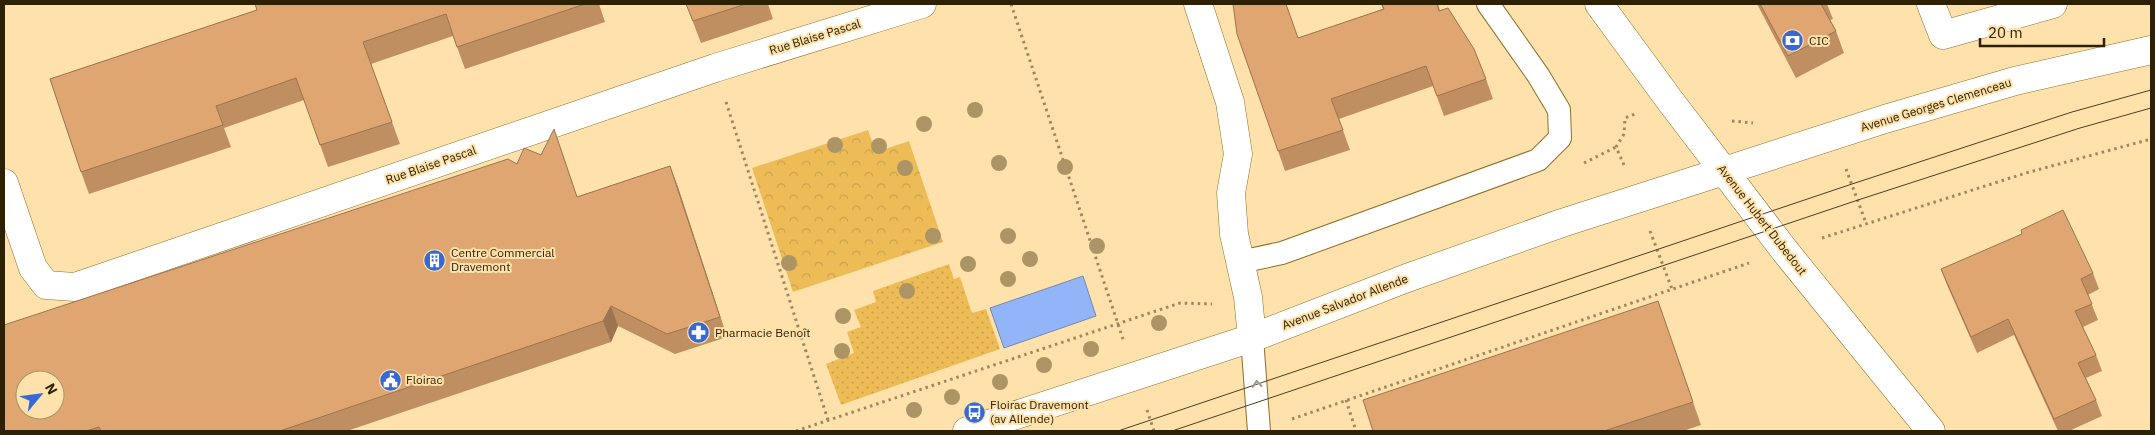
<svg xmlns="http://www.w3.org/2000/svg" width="2155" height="435" viewBox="0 0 2155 435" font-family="'IBM Plex Sans',sans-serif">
<defs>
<pattern id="grass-dots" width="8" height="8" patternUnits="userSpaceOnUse" patternTransform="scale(1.25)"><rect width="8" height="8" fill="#edbc57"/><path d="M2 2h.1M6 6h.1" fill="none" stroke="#cca14a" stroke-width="1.8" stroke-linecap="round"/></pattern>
<pattern id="park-crowns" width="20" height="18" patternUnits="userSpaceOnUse" patternTransform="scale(1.25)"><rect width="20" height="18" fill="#edbc57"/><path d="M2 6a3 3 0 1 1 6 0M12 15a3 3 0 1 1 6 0" fill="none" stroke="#cca14a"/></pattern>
</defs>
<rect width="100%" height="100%" fill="#ffe2ab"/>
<path fill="url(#grass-dots)" d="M949,264L954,279L960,277L972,313L986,309L1000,349L841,405L826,364L854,353L847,332L861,327L854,310L876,302L873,291Z"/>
<path fill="url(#park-crowns)" d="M868,130L876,152L909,141L943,242L793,292L752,168Z"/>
<path fill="#92b5f9" stroke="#7488af" d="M1083,276L1096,316L1004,348L990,308Z"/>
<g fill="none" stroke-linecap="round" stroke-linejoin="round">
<defs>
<g id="lane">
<path d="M1240,262L1282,253L1538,160L1560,138L1559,110L1538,75L1488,4"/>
<path d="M1252,338L1259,431"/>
</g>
<g id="street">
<path d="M1198,4L1230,102L1238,154L1231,193L1234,234L1248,297L1252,338"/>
<path d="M1931,4L1943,35L2053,4"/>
<path d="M4,183L33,268L46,285L75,287L715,68L922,4"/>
</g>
<g id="secondary">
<path d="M1599,4L1671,102L1785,251L1931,431"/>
<path d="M967,431L1252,338L1407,278L1562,223L1724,171L1885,119L2015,81L2151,50"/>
</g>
</defs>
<use href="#lane" stroke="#8f6e28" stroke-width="24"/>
<use href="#street" stroke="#8f6e28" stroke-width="29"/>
<use href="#secondary" stroke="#8f6e28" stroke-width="29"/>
<g stroke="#9e885d" stroke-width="3" stroke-dasharray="2.5 4" stroke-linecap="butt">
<path d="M1011,4L1124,342"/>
<path d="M726,102L828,420"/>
<path d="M1732,121L1753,123"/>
<path d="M1584,163L1616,147"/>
<path d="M1624,165L1616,147L1624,134L1625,118L1635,114"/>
<path d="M1846,169L1866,223"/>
<path d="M1650,231L1672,289"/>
<path d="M1822,238L2026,173L2151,139"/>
<path d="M1346,400L1356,431"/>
<path d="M1147,410L1154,431"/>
<path d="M1292,419L1749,263"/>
<path d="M796,431L1180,303L1212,304"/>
</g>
<use href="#lane" stroke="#fff" stroke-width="22"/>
<use href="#street" stroke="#fff" stroke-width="28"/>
<use href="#secondary" stroke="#fff" stroke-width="28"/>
<g stroke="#4e3e1d" stroke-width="1">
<path d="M1118,431L1852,184L2072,112L2151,90"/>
<path d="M1172,431L1858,200L2080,128L2151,108"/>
</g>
</g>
<g fill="#ac9465">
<circle cx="975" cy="110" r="8"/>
<circle cx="924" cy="124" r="8"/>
<circle cx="835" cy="145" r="8"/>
<circle cx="879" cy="146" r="8"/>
<circle cx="999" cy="163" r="8"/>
<circle cx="1065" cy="167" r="8"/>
<circle cx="905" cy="168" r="8"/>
<circle cx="933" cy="236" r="8"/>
<circle cx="1008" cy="236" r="8"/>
<circle cx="1097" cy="246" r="8"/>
<circle cx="1030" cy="259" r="8"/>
<circle cx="789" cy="263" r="8"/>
<circle cx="968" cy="264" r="8"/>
<circle cx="1008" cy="279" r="8"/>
<circle cx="907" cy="291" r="8"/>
<circle cx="843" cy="316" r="8"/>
<circle cx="1159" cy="323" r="8"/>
<circle cx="1091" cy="349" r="8"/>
<circle cx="842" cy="351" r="8"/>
<circle cx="1044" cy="365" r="8"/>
<circle cx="1000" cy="382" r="8"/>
<circle cx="952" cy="397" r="8"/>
<circle cx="914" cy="410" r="8"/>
</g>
<g fill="#c08f61">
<path d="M255,4H599L605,22L465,69L453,36L371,64L400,144L328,167L304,100L224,128L231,147L89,194L81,172L257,10Z"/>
<path d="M686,4H768L773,19L701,43Z"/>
<path d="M1381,4H1438L1440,11L1486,79L1493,99L1444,116L1433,86L1339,119L1350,150L1285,171L1278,151L1299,38L1383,9Z"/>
<path d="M1757,4H1827L1833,19L1830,20L1836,31L1844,53L1796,78Z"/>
<path d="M561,149L577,197L670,166L727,337L675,354L618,326L611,342L347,431H4L517,164Z"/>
<path d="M1941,269L2093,273L2099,289L2088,295L2098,320L2083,327L2096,355L2102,371L2086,378L2096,400L2102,416L2069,431H2058L2014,335L1977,353L1947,285Z"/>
<path d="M1658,301L1701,425L1683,431H1373Z"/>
</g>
<g fill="#9c744f">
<path d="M670,166L678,187L727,337L720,317Z"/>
<path d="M611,306L618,326L611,342L603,321Z"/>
</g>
<g fill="#dfa671" stroke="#9c744f" fill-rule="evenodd">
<path d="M255,4H585L457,47L446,14L363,42L392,122L320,145L296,78L216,106L223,125L81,172L50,79L257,10Z"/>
<path d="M686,4H746L693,21Z"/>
<path d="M1233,4H1286L1298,38L1384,9L1382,4H1437L1439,11L1448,8L1474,49L1486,79L1437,96L1426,66L1331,99L1343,130L1278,151L1237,34Z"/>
<path d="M1760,4H1821L1836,31L1788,56Z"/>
<path d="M554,129L577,197L670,166L720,317L667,334L611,306L603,321L280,431H101L99,427L86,431H4V325L508,159L517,164L524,148L541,155ZM25,380H55V410H25Z"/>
<path d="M2063,210L2093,273L2081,279L2092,304L2075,311L2096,355L2078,363L2096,400L2054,419L2008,319L1971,337L1941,269L2022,234L2021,230Z"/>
<path d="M1658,301L1693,402L1604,431H1373L1363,400Z"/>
</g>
<defs><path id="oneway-chevron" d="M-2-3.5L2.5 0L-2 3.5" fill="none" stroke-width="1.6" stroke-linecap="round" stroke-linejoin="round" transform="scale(1.25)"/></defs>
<use stroke="#a19b8e" href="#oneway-chevron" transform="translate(1257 384) rotate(-95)"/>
<defs>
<symbol id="bank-disc" viewBox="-11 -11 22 22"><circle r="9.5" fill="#3669d8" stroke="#ffe2ab"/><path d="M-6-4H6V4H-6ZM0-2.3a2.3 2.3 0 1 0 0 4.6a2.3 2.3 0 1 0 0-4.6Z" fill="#fff"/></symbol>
<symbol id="building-disc" viewBox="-11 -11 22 22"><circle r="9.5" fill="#3669d8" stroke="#ffe2ab"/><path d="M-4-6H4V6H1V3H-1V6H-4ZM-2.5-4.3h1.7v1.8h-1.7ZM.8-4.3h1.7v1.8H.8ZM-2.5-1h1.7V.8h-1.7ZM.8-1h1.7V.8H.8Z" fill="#fff"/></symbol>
<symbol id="pharmacy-disc" viewBox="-11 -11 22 22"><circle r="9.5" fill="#3669d8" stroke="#ffe2ab"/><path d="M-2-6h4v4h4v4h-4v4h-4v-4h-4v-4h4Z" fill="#fff"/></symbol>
<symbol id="civic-disc" viewBox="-11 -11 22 22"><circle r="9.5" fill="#3669d8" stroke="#ffe2ab"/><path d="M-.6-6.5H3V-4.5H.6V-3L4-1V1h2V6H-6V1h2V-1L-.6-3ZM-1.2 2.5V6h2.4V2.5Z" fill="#fff"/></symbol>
<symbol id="bus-disc" viewBox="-11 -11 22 22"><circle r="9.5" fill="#3669d8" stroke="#ffe2ab"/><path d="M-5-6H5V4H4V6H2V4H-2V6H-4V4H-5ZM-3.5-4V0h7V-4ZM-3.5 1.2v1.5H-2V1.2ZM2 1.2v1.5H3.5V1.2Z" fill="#fff"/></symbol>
</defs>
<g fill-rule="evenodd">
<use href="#bank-disc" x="1780" y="28" width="25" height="25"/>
<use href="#building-disc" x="422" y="248" width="25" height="25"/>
<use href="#pharmacy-disc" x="686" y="320" width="25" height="25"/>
<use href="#civic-disc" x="378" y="368" width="25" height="25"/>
<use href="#bus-disc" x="962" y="400" width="25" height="25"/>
</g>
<g text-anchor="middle" stroke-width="4" stroke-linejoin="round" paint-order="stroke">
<g font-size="12" fill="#2e2003" stroke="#ffe2ab">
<text transform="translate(815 37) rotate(-17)" y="4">Rue Blaise Pascal</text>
<text transform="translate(1936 105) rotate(-17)" y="4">Avenue Georges Clemenceau</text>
<text transform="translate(431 165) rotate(-19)" y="4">Rue Blaise Pascal</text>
<text transform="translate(1762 220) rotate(52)" y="4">Avenue Hubert Dubedout</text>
<text transform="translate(1345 302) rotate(-21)" y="4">Avenue Salvador Allende</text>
</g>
<g font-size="12" fill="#2e2003" stroke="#ffe2ab" text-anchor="start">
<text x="1809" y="45">CIC</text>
<text x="451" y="257">Centre Commercial<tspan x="451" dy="14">Dravemont</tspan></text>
<text x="715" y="337">Pharmacie Benoît</text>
<text x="406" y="384">Floirac</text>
<text x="990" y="409">Floirac Dravemont<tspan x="990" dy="14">(av Allende)</tspan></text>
</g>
</g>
<rect width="2155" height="435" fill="none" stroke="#2e2003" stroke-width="10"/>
<g transform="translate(40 395) rotate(61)"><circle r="24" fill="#ffe2ab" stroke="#ab9468"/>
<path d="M0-4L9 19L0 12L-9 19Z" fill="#3669d8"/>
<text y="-8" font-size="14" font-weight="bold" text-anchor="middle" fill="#2e2003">N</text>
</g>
<path d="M1980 38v8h124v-8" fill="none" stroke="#2e2003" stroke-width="2.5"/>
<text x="1988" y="38" font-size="15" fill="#2e2003" stroke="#ffe2ab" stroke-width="4" paint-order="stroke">20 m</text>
</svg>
